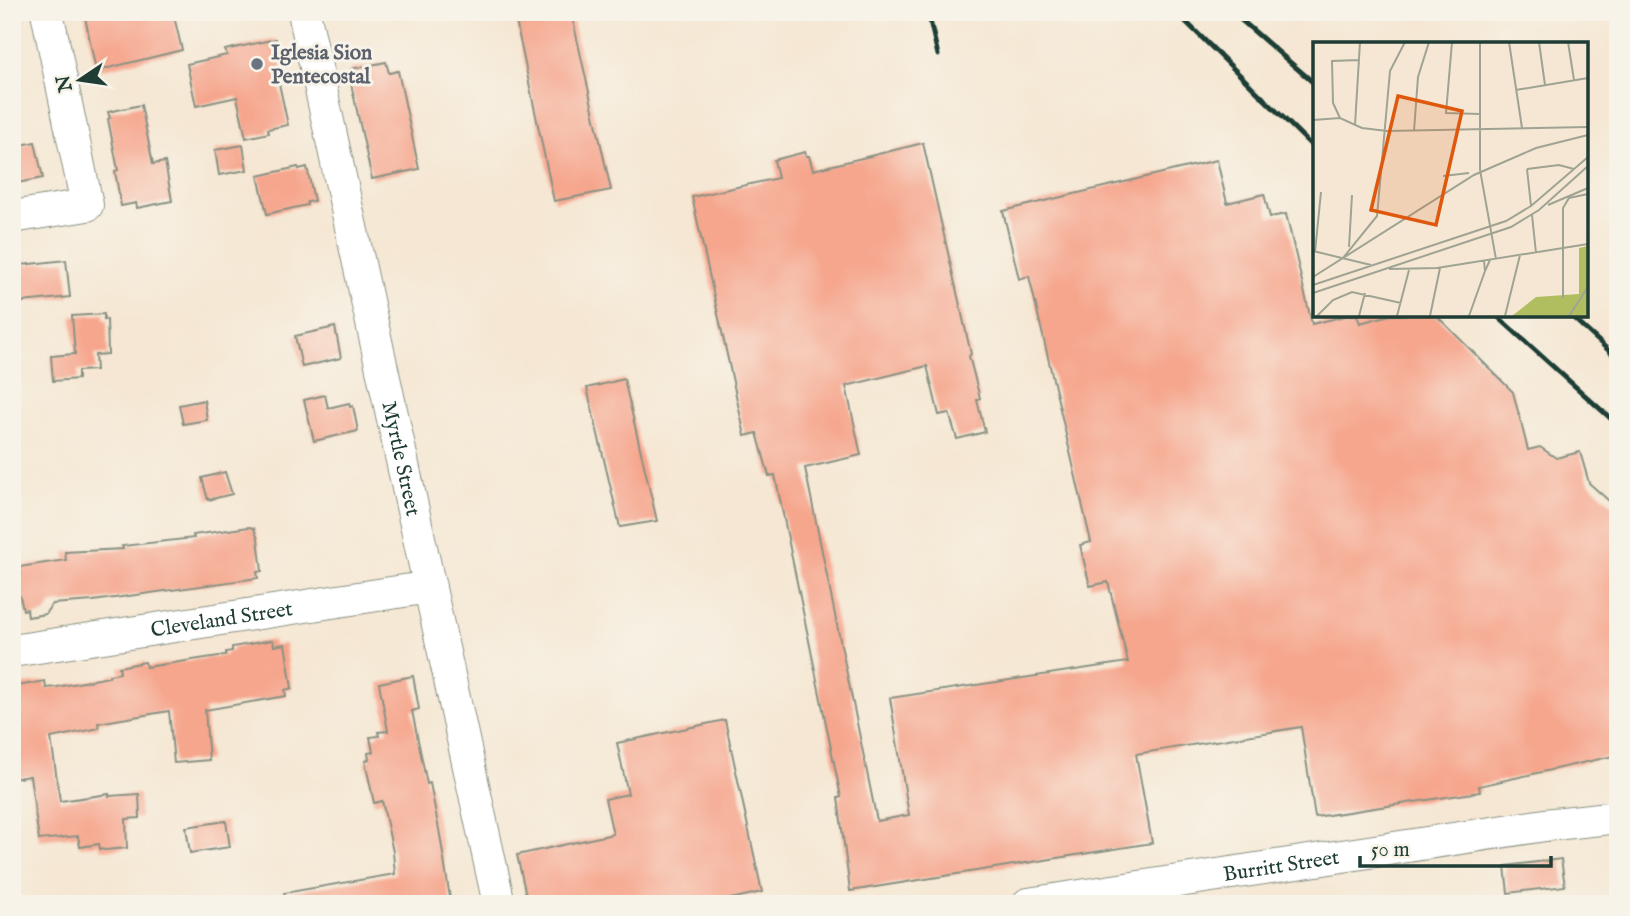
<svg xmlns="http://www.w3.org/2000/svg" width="1630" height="916" viewBox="0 0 1630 916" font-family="'IM FELL English',serif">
<rect width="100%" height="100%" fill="#f7f3e8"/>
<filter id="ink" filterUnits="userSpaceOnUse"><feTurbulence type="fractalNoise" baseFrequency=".0143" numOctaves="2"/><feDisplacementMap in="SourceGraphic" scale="14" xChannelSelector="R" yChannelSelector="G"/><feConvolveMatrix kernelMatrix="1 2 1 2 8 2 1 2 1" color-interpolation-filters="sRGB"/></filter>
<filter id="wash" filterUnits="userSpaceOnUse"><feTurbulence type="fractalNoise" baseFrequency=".00686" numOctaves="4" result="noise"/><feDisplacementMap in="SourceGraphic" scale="28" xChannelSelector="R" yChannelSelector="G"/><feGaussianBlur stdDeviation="1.57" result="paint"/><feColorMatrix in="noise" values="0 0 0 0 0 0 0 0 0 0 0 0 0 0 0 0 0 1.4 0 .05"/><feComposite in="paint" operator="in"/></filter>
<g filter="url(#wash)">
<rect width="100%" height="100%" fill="#f5e7d3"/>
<g id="blocks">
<g fill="#f6a68d">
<path d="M84,12H173L182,50L96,71Z"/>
<path d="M514,12H571L611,190L554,201Z"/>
<path d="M276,39L284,77L278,79L288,125L268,129L269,133L246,138L237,97L196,106L187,64L227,55L225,50Z"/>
<path d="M386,62L389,73L398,71L419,169L372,179L350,79L353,78L351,69Z"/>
<path d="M141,105L153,164L165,162L172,201L137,208L136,203L121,206L115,171L118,170L108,119L110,118L108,112Z"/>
<path d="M35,142L43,178L12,184V147Z"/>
<path d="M923,143L971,354L969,356L980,398L977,400L985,432L957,439L949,413L939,415L927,366L846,386L861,455L805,468L877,821L909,815L890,698L1128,662L1108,582L1090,586L1080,545L1091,542L1029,276L1019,279L1003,211L1217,160L1227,203L1264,194L1270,217L1286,214L1312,324L1349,315H1357L1360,323L1390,315H1436L1513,392L1528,450L1540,447L1556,458L1580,452L1589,483L1618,509V755L1479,786L1480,792L1315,817L1301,727L1136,754L1152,843L850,891L838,798L841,797L775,475L769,476L757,433L745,436L692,197L778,178L774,160L805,152L806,156H809L813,170Z"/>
<path d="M243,145L247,170L219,175L215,150Z"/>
<path d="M298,167L299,169L307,167L314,201L307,202V205L267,214L258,176Z"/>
<path d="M66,260L70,297L12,303V266Z"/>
<path d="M104,314V320L107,319L108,354L95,355L96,370L78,371V379L53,381L51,356L75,354L72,316Z"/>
<path d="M335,327L341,358L302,367L295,336Z"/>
<path d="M624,379L657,521L620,527L587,388Z"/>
<path d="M325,395L328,408L349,403L350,407L353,406L358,431L314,441L304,400Z"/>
<path d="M204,400L207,420L183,424L179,405Z"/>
<path d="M225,472L232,494L208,500L202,478Z"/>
<path d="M249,527L254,528L258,539L262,571L257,572L258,578L93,601L52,604L45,614L28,617L27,609L23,610L20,596H17L13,576L21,574L19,567L66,560L65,552L123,549L122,546L194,538L193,535Z"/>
<path d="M273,640L274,646L285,644L292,688L285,690L286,696L205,710L209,760L174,763L169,711L98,723L99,728L51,738L60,801L109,794V796L139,794L140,818L126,819L127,848L105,850L100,849L99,844L80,847L78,836L39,840L30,776L12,779V687L45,681L46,688L57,687L109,677V675L120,673L119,667L145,662L146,667L226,655V652L232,651V647Z"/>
<path d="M413,676L419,709L412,711L427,784L430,783L440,835L451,904H284V893L395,874L393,852L382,801L374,803L365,761L369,760L368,753L373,752L370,737L379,736L378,732L388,731L379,683Z"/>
<path d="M725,720L762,892L708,904H528L517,855L613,834L605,799L628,794L617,743Z"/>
<path d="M226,821L230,847L190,853L186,827Z"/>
<path d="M1561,859L1565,886L1508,893L1505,866Z"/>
</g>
</g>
</g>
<g filter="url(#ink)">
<use href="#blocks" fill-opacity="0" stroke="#8a9284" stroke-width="2"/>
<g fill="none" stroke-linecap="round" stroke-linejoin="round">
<defs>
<g id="minor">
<path id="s1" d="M304,12L499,904"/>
<path d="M12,217L87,205L47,12"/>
<path id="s2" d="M12,651L430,587"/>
<path id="s3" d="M1028,904L1545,825L1618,817"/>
</g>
</defs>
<use href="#minor" stroke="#8a9284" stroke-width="34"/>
<use href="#minor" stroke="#fff" stroke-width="32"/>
<g stroke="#1f3d34" stroke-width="5">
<path d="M928,12L938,55"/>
<path d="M1176,12L1315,149"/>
<path d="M1232,12L1315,84"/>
<path d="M1496,315L1618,425"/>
<path d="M1570,315L1618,359"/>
</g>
</g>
</g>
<circle fill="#6b7280" stroke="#f7f3e8" stroke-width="2.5" cx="257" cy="64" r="7"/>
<g text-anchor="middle" stroke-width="6" stroke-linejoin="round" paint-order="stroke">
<g font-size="21" font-weight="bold" fill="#5b616d" stroke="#f7f3e8" text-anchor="start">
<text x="271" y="59">Iglesia Sion<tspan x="271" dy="24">Pentecostal</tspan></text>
</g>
<g font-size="21" fill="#1f3d34" stroke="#f7f3e8">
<text dy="7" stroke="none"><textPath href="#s1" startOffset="457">Myrtle Street</textPath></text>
<text dy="7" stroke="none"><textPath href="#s2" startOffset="212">Cleveland Street</textPath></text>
<text dy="7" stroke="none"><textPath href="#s3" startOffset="256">Burritt Street</textPath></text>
</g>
</g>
<g transform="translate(1313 42)">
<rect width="275" height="275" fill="#f5e7d3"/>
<path d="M275,204V274H199L223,255L266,252V206Z" fill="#b0be60"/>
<path fill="none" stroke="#9fa393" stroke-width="2" d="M139,0L133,71L167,72M196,0L209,86M226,0L232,43M255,0L261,38M167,1V128L183,217M203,48L275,36M27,76L20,61L19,19L46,18M0,78L27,76L49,86L74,89L275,85M42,83L47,0M101,89L105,35L116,0M214,127L218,164M214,127L246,123L261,127M130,134L156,131M235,163L275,146M219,173L223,211M36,205L39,153M0,209L58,223M2,210L8,150M30,216L64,174L77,29L92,0M171,219L172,229L177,218M76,227L124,226L275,202M0,235L161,133L223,106L275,93M0,243L193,179L218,164L275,115M0,251L198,185L226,168L275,124M250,256V166L256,156L275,152M4,274L20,258L39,250L88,261M46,274L52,251M84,274L96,228M117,274L127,226M156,274L172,229M192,274L207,213M256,274L275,245"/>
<path fill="#de580e" fill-opacity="0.15" stroke="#de580e" stroke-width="3.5" d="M85,54L149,69L123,183L58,168Z"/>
<rect width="275" height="275" fill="none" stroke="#1f3d34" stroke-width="3.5"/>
</g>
<rect width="1630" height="916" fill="none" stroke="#f7f3e8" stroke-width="42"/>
<g transform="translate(80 80) rotate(257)" stroke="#f7f3e8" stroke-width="5" paint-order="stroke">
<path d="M0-5L12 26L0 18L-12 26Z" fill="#1f3d34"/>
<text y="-10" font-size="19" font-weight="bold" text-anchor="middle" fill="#1f3d34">N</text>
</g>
<path d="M1360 856v10h191v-10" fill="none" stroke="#1f3d34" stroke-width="3.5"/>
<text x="1371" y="856" font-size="21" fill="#1f3d34" stroke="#f7f3e8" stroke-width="5" paint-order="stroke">50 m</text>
</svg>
